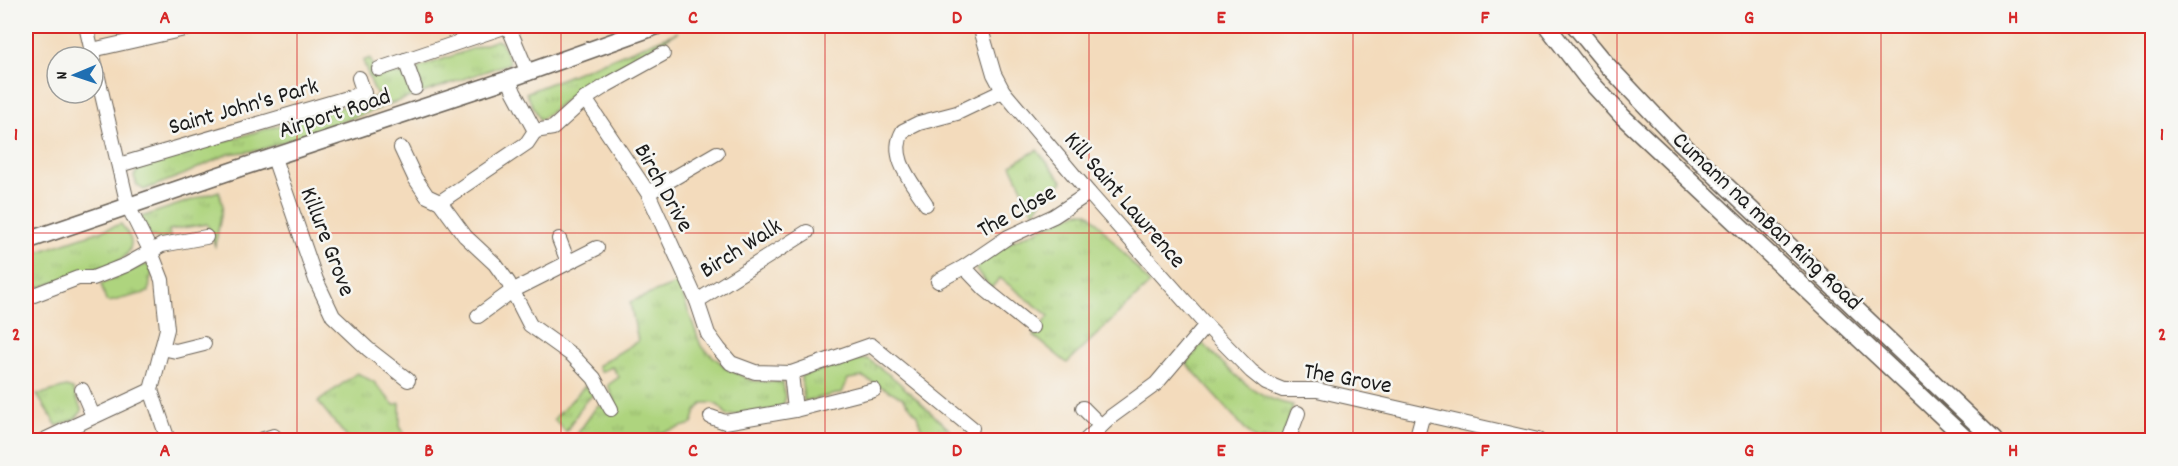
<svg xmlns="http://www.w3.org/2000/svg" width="2178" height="466" viewBox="0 0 2178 466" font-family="Dekko,sans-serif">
<defs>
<pattern id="grass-tufts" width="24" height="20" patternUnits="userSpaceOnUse" patternTransform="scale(1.5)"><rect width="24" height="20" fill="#aed47e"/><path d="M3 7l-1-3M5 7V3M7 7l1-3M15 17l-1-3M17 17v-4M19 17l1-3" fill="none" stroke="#95b56c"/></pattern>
</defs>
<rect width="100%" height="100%" fill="#f6f6f2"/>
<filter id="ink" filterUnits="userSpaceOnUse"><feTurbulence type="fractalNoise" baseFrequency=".0167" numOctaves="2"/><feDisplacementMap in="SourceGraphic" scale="12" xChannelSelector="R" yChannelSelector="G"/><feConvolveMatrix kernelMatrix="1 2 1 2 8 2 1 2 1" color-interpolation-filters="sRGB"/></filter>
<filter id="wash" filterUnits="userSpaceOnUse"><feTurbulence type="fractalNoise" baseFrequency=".008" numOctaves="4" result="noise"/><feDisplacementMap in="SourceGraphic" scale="24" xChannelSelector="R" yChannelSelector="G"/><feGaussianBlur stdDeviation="1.35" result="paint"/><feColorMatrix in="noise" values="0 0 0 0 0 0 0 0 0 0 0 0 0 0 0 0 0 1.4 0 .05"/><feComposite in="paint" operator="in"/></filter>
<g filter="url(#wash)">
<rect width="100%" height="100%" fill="#f3dbbc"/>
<g fill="url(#grass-tufts)" stroke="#65784d" stroke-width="1.5">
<path d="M678,32L573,94L540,120L526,93Z"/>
<path d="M497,40L502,43L510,63L384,106L374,90L363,61L370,58L376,75L379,77L392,73L403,75L411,92L422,88L418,77V68Z"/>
<path d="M376,97L381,108L260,150L228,154L185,174L144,190L137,185L134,176L139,166Z"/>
<path d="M1037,150L1063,182L1043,199L1034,213L1011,165Z"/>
<path d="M219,191L223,206L215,246L207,224L169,230L170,238L159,239L150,236L141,217Z"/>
<path d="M1078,212H1086L1091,215L1150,284L1067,363L1034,336L1049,316L1000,278L991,288L976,270L978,264L1011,242Z"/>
<path d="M121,224C125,229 132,237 131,244C129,266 96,268 80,273C62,280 44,286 26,292V256Z"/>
<path d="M143,265H148L153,270L150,280L149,292L109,302L106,301L101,284Z"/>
<path d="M678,283L701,346L728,369L752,381L783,382L785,400L782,408L727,416C720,405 716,402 703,403L696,411L692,424L636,440H573L597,406L617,408L608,385L619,377L612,367L601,372L597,366L638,341L630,302Z"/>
<path d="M1202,343C1229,369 1254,399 1293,405L1282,440H1255L1187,364Z"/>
<path d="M868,359L896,380L954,434L934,440H925L917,415L903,398L863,377L848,379L842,393L804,401L801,376L853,360Z"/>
<path d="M357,373L374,382L394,405L400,403V426L408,440H349L318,402Z"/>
<path d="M585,386L593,395L584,403L566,432L554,419Z"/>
<path d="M66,387L73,389L82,411L75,419L57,426L37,395Z"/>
</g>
</g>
<g filter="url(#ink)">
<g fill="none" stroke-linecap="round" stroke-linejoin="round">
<defs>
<g id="minor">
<path d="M86,26L128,206L151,252L162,280L167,329L151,390L168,440"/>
<path d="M508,26L528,73"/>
<path d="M980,26L994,74L1003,91L1089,193L1206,325L1251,371L1266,383L1283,390H1317L1423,414L1416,440"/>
<path d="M92,50L198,26"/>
<path d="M405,60L415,88"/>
<path d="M379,69L507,26"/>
<path d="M509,79L514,92L535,131"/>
<path d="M585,99L648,193L697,301L708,334L719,349L731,363L755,372L791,373L871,345L972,428"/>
<path d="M535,131L553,128L585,99L607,85L663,54"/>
<path d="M401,148L415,178L427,196L440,202L465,236L495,264L508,282L530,325L572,355L594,378L611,409"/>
<path d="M274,158L316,280L333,316L368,349L408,380"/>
<path d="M119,165L364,93L359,78"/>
<path d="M648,193L717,153"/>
<path d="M440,202L527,143L535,131"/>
<path d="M926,204C912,182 888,157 903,131L919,123L957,113L1003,91"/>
<path d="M559,239L568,262"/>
<path d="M964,267L985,289L1032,327"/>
<path d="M938,281L964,267L1008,237L1054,216L1089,193"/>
<path d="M26,298L78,278H93L126,265L162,245L206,237"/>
<path d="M697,301L807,232"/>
<path d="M478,316L512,291L597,248"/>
<path d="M162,348L176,351L204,344"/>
<path d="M791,373L795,410"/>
<path d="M82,390L93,416"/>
<path d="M1083,408L1101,426"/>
<path d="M1423,414L1538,440"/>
<path d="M711,417L725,422L795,410L874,390"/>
<path d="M44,440L151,390"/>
<path d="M261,440L274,436"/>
<path d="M1086,440L1112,416L1156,384L1206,325"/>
<path d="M1288,440L1298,413"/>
</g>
<g id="major">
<path d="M1547,26L1587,78L1622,116L1967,440"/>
<path d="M1575,26L1608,66L1678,140L1994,440"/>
<path d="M26,241L240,168L509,79L657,26"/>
</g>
</defs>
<use href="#minor" stroke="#675f54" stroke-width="16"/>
<use href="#major" stroke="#675f54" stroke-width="19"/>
<use href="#minor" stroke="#fff" stroke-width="14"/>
<use href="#major" stroke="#fff" stroke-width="16"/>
</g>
</g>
<path fill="none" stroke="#d62828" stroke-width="1.5" stroke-opacity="0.55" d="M297,26V440M561,26V440M825,26V440M1089,26V440M1353,26V440M1617,26V440M1881,26V440M26,233H2152"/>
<g text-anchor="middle" stroke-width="5" stroke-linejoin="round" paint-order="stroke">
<g font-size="24" fill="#1c1c1c" stroke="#f6f6f2">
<text transform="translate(243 105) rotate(-16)" y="8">Saint John's Park</text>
<text transform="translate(334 112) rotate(-18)" y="8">Airport Road</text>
<text transform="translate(665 187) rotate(61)" y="8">Birch Drive</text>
<text transform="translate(1126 199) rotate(49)" y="8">Kill Saint Lawrence</text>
<text transform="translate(1016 210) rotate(-29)" y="8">The Close</text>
<text transform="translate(1768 220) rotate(43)" y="8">Cumann na mBan Ring Road</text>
<text transform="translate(329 241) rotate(69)" y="8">Killure Grove</text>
<text transform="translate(740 247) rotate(-32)" y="8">Birch Walk</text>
<text transform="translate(1348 377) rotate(10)" y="8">The Grove</text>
</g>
</g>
<rect width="2178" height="466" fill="none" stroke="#f6f6f2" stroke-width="66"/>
<g transform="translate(75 75) rotate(268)"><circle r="28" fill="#f6f6f2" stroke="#9f9f9c" stroke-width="1.5"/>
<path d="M0-4.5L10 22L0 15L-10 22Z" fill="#1f6fb2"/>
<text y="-9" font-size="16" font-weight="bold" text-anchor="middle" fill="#1c1c1c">N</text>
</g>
<rect x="33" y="33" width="2112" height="400" fill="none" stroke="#d62828" stroke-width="2"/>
<g font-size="20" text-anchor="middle" font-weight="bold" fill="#d62828">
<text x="165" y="23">A</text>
<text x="429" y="23">B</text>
<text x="693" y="23">C</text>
<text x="957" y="23">D</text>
<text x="1221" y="23">E</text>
<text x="1485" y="23">F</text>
<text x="1749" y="23">G</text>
<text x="2013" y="23">H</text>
<text x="16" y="140">1</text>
<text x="2162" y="140">1</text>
<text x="16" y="340">2</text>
<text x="2162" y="340">2</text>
<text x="165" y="456">A</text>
<text x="429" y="456">B</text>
<text x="693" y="456">C</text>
<text x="957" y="456">D</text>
<text x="1221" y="456">E</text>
<text x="1485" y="456">F</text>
<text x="1749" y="456">G</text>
<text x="2013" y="456">H</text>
</g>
</svg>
